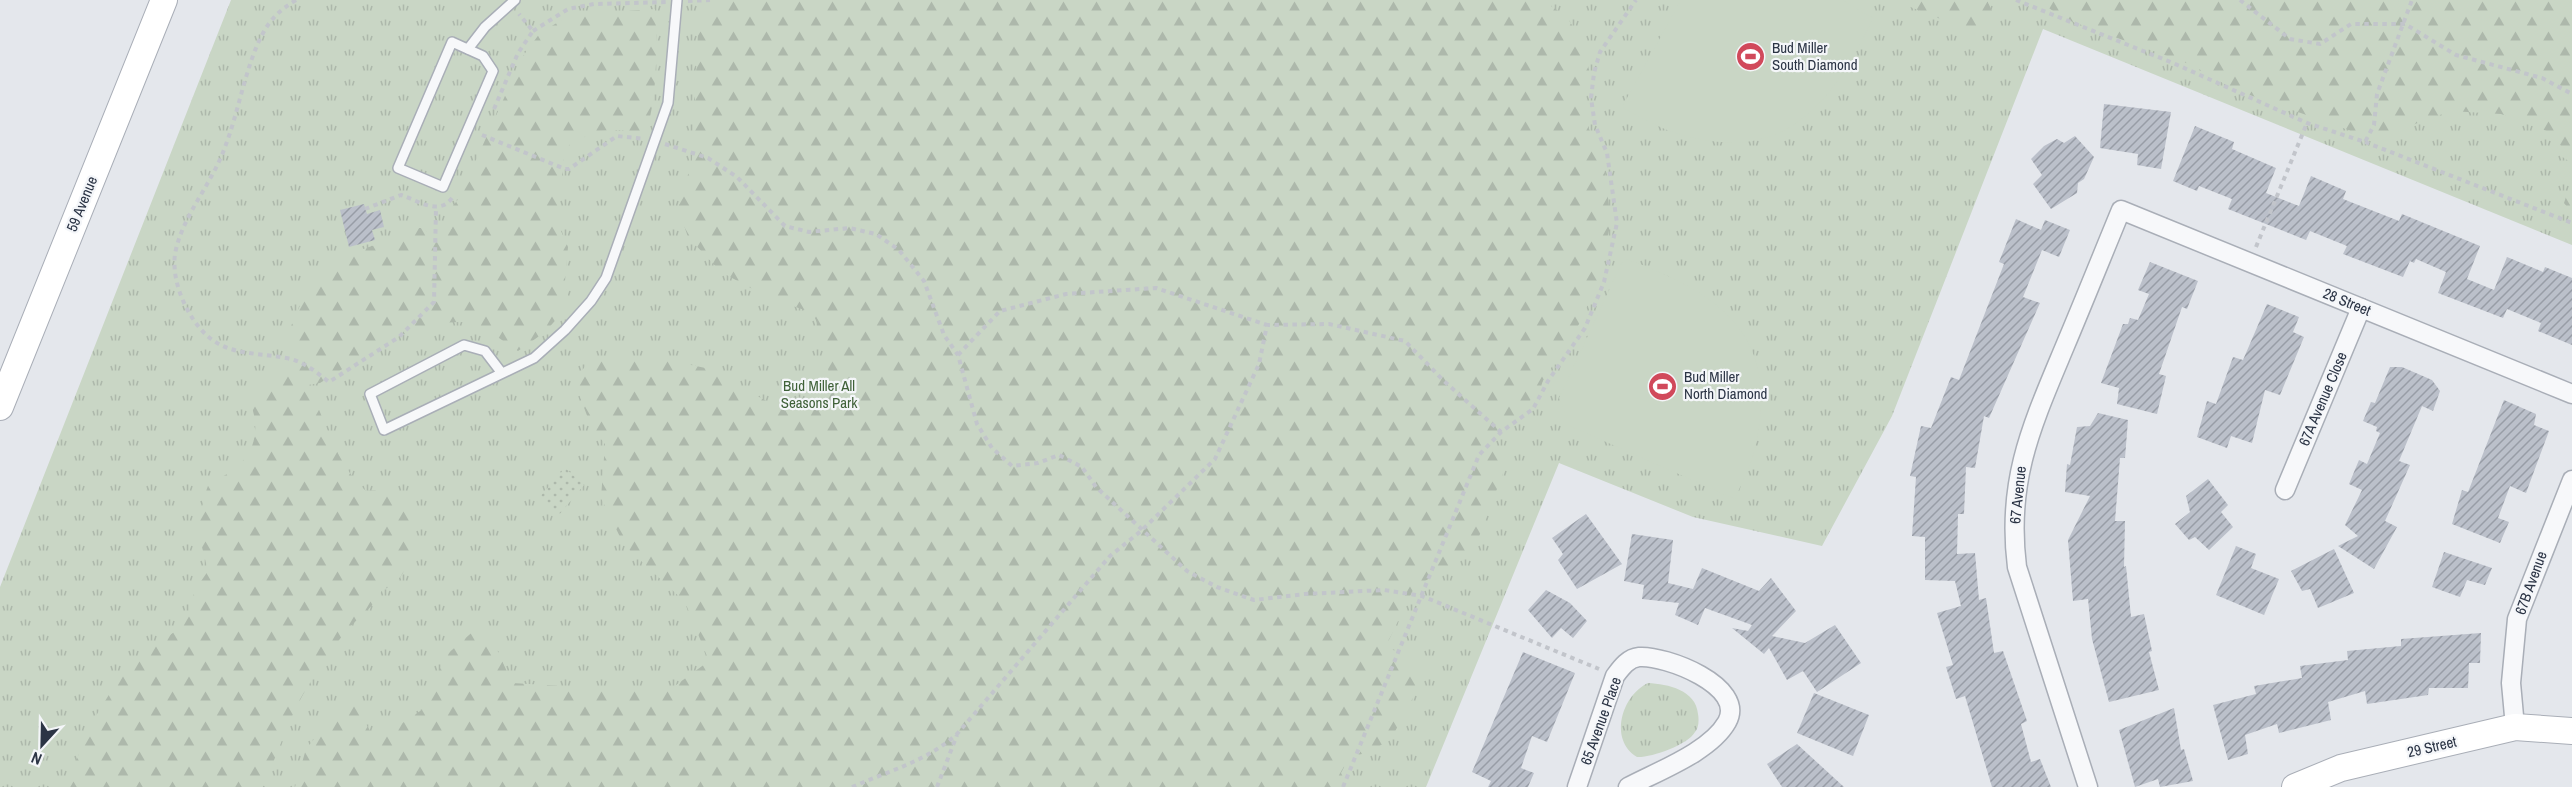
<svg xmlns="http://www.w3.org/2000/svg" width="2572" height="787" viewBox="0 0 2572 787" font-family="'Archivo Narrow',sans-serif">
<defs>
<pattern id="grass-tufts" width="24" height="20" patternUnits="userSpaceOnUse" patternTransform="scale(1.5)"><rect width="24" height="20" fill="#c9d6c5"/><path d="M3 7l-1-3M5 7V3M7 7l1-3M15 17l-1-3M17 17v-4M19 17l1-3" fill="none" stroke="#adb8ab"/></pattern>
<pattern id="forest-firs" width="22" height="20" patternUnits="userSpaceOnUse" patternTransform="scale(1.5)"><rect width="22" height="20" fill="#c9d6c5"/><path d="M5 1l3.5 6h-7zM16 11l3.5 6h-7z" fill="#adb8ab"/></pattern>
<pattern id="park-dots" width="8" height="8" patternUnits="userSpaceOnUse" patternTransform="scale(1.5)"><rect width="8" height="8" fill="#c9d6c5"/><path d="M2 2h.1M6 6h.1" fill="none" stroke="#adb8ab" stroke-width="1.8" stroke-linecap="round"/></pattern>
<pattern id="building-hatch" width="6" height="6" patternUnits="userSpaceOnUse" patternTransform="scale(1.5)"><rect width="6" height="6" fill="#bbc0ca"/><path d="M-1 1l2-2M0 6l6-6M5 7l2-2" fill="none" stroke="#989da6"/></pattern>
</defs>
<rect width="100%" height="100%" fill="#e4e7ec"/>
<g fill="url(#grass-tufts)">
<path d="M231,0H2572V245L2043,29L1892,416L1822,546L1693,517L1559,463L1426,787H0V587Z"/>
<path d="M1648,683C1668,684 1696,690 1698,714C1699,719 1699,728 1695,732C1688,745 1650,758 1637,757C1609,740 1621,696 1648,683Z"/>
</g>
<g fill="url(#forest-firs)">
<path d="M706,0H1523L1551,6L1567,17L1589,53L1586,102L1589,129L1603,158L1611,222L1597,282L1581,321L1523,412L1484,441L1506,465L1474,550L1414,588L1386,646L1417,663V690L1391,739L1368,753L1350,756L1341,773L1348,787H295L306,749L327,723L352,700L376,741L429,705L444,657L477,628L495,645L512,683L597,688H672L709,661L685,602L624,545L601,498L605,444L591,426L574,381L593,356H649L710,369L775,406L817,407L829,386L827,348L813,313L767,297L721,272L688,237L678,208L692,161L698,33L708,13Z"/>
<path d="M1893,0H1987L1995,18L1992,29L1968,30Z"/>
<path d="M2037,0H2572V170L2570,162L2561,156V146L2552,133L2501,114L2451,111L2415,124L2393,141L2385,143L2233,89L2192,65L2065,19Z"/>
<path d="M655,9L657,48L654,96L647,133L619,130L598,131L571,143L564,152L560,201L554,215L568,247L565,281L568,295L561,314L545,332L518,351C501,341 483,322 461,322C407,321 364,357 320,383L308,385C326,421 335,463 366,491C394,489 399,494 417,515C414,539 411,582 382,590C376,605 361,615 350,627C335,643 322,665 310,683C289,715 279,753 262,787H65L94,719L118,680L149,650L177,630L188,614L195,590L208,571L198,531L204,497L209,483C247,468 265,442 250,401C259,387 283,371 295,356L289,345L288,333L311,280L339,257L381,243L410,228H422L435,237L446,235L452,228L447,214L459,198L523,56L540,33L565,18L581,14Z"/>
<path d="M2572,179V213L2564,203Z"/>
</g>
<path fill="url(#park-dots)" d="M565,468L584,485L558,516L538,499Z"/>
<g fill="#c9d6c5">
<path d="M1681,0H1842L1873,18C1828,113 1778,169 1667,130C1652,124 1637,115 1622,107Z"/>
<path d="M1624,258C1724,295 1782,336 1754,452C1750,468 1741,484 1735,499L1570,426L1559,398Z"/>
</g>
<g fill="url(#building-hatch)">
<path d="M2104,104L2171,112L2161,169L2137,165L2138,154L2100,148Z"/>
<path d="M2195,126L2234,142L2232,149L2276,168L2266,193L2299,206L2311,176L2346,191L2343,199L2399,221L2402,214L2480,246L2467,279L2494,290L2507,257L2543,272L2545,267L2572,278V345L2538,331L2541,323L2507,309L2503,318L2438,293L2446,272L2416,259L2414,263L2410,261L2403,277L2343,254L2347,246L2310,231L2306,240L2228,209L2232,199L2199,186L2197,191L2173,181Z"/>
<path d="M2075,136L2094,157L2084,179L2078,183L2077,193L2051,209L2033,184L2042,175L2031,159L2044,146L2057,139L2064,143Z"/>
<path d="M364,204L367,214L380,210L384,227L372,230L375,240L349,247L340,210Z"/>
<path d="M2016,219L2041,230L2045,220L2070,230L2059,257L2042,250L2023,297L2040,303L1989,418L1984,416L1975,468L1966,467L1964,514H1958L1957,554L1975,553L1979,600L1986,598L1994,653L2003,651L2027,721L2021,724L2031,762L2040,759L2051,787H1992L1965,696L1956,699L1946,667L1953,665L1937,613L1961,606L1955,581L1925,580V537L1912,536L1916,477L1910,476L1921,426L1931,428L1951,377L1959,380L2004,264L1999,262Z"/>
<path d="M2150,262L2198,281L2187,309L2182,307L2159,374L2166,376L2157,414L2117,404L2119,388L2101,383L2123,324H2128L2130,318L2138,320L2149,294L2138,290Z"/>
<path d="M2267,304L2299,317L2293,332L2304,337L2280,395L2265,390L2252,443L2231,436L2227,448L2197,437L2207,401L2216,404L2233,357L2243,360Z"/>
<path d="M2390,367H2402L2432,380L2440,391L2433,411L2422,406L2399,461L2410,465L2385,521L2397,527L2374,569L2338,546L2358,536L2345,525L2362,490L2349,484L2359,460L2367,464L2380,433L2376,431L2377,427L2363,421L2371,402L2375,403Z"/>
<path d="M2504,400L2536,414L2534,425L2549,431L2526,493L2510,486L2498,518L2509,522L2500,543L2452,524L2462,490L2468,492Z"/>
<path d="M2098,413L2128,420L2125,458H2120L2115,521H2125L2124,567L2126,566L2131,617L2144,614L2152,651L2149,652L2159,690L2109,702L2092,639L2088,599L2073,601L2068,540L2090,496L2065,492L2067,464L2070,465L2077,427L2090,426Z"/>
<path d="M2208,479L2228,505L2221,512L2233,527L2209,550L2195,537L2189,540L2175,524L2190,512L2186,496Z"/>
<path d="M1586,514L1622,564L1577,589L1558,560L1563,554L1552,538Z"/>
<path d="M1632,534L1673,540L1668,583L1693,589L1702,568L1759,591L1771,578L1796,611L1772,636L1805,643L1835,625L1861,663L1817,692L1803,671L1787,680L1769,648L1764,654L1732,628L1748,631L1752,625L1705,608L1698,625L1675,615L1679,603L1642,599L1644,585L1624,581Z"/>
<path d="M2236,546L2256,554L2251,568L2279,579L2264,615L2216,595Z"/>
<path d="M2334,549L2354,593L2318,608L2310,589L2302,591L2291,571Z"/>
<path d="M2444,552L2492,568L2485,585L2467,580L2460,597L2432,587Z"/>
<path d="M1546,590L1570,603L1587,621L1573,638L1561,628L1552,638L1528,610Z"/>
<path d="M2481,633L2480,663H2469L2468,688H2429L2428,695L2367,704L2365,691L2328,702L2331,720L2279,733L2277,724L2245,735L2248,754L2228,760L2213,705L2256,694L2254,686L2302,678L2300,666L2348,660L2347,651L2401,646V639Z"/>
<path d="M1523,652L1575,673L1547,742L1532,736L1521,768L1534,773L1528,787H1488L1491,781L1472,772Z"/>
<path d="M1814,693L1869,715L1853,756L1797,733Z"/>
<path d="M2174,708L2181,750L2184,749L2193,781L2160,787L2158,779L2135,787L2119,730Z"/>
<path d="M1797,744L1844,787H1782L1767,764Z"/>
</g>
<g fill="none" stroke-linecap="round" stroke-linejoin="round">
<defs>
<g id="lane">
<path d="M452,42L483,56L493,71L443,187L398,168Z"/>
<path d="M468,49L485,27L515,0"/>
<path d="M501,372L485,351L464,345L370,394L384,430L534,358L565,330L591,301L606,278L668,103L677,0"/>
</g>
<g id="street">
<path d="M2285,490L2361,308"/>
<path d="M2515,727L2511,683L2517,619L2572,480"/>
<path d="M1577,787L1615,676C1621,668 1628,658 1639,657C1665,655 1747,686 1727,722C1710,752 1658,771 1628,787"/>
<path d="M2088,787L2017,567C2006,480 2032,425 2065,346C2084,301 2102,256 2121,210L2572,394"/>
</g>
<g id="secondary">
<path d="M0,407L164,0"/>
<path d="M2295,787L2341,768L2515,727L2572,731"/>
</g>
</defs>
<use href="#lane" stroke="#a9aeb7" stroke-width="12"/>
<use href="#street" stroke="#a9aeb7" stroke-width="21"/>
<use href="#secondary" stroke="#a9aeb7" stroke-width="28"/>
<g stroke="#c2c5cb" stroke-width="4" stroke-dasharray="4.5 4.5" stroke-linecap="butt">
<path d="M296,0C280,10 271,18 262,35C246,65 238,114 225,147C212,184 182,216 175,254C172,276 181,301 193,319C218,357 248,351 286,358C303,361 315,371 329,382L399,337L434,302L436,208"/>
<path d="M2016,0L2173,63L2307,123L2365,142L2374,125L2377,94L2412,0"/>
<path d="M2240,0L2290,39L2320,44L2351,24H2405L2456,55L2542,78L2572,94"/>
<path d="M688,1L710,0"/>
<path d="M533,31L568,9L594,4L666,2"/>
<path d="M494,109L518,53L533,31L519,14"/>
<path d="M482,135L565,169H569L617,136L644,139"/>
<path d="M2365,142L2572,223"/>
<path d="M665,144L708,158L737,177L785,226L809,232L849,228L876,234L899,250L924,281L944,335L958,355L977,424L992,448L1012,466L1038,463L1059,455L1082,467L1096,487L1187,571L1217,587L1254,600L1305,594L1384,590L1422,596L1599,669"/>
<path d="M365,209L401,195C419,201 439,216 452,198"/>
<path d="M2256,247L2307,123"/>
<path d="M958,355L1000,311L1066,294L1156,288L1267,325"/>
<path d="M852,787C889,771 927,761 957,734L1110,556L1141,531L1215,459L1259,364L1267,325L1329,324L1405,341L1444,381L1501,432"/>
<path d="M937,787L957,735"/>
<path d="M1343,787L1479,455L1501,432L1533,409L1548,381L1585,328L1604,282L1617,223L1607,153L1595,125L1591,98L1594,73L1600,52L1636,0"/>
</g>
<use href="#lane" stroke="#f7f8fa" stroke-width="9"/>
<use href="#street" stroke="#f7f8fa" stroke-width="18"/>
<use href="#secondary" stroke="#fff" stroke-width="26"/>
</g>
<defs>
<symbol id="stadium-disc" viewBox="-11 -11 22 22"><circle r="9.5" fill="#d1495b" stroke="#f4f6f9"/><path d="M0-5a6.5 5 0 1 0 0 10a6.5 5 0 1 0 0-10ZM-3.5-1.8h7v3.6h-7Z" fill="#fff"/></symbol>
</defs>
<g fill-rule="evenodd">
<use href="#stadium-disc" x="1734" y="40" width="33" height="33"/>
<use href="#stadium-disc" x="1646" y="370" width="33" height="33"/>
</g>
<g text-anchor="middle" stroke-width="4.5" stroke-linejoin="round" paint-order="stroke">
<g font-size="15" fill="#2b3445" stroke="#f4f6f9" text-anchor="start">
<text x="1772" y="53">Bud Miller<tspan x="1772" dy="17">South Diamond</tspan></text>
<text x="1684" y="382">Bud Miller<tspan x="1684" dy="17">North Diamond</tspan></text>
</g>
<g font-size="15" fill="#2b3445" stroke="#f4f6f9">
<text transform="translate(82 204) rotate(-68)" y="5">59 Avenue</text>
<text transform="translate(2347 302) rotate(22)" y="5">28 Street</text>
<text transform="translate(2323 399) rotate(-67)" y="5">67A Avenue Close</text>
<text transform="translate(2018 495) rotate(-84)" y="5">67 Avenue</text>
<text transform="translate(2531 583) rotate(-70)" y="5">67B Avenue</text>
<text transform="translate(1601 721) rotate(-70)" y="5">65 Avenue Place</text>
<text transform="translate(2432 747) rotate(-13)" y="5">29 Street</text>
</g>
<g font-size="15" fill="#3f6138" stroke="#f4f6f9">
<text x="819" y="391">Bud Miller All<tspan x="819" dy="17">Seasons Park</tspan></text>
</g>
</g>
<g transform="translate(42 745) rotate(202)" stroke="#f4f6f9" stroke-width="4.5" paint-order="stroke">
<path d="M0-4.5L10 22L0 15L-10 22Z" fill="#2b3445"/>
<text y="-9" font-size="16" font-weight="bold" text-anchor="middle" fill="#2b3445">N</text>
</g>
</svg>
